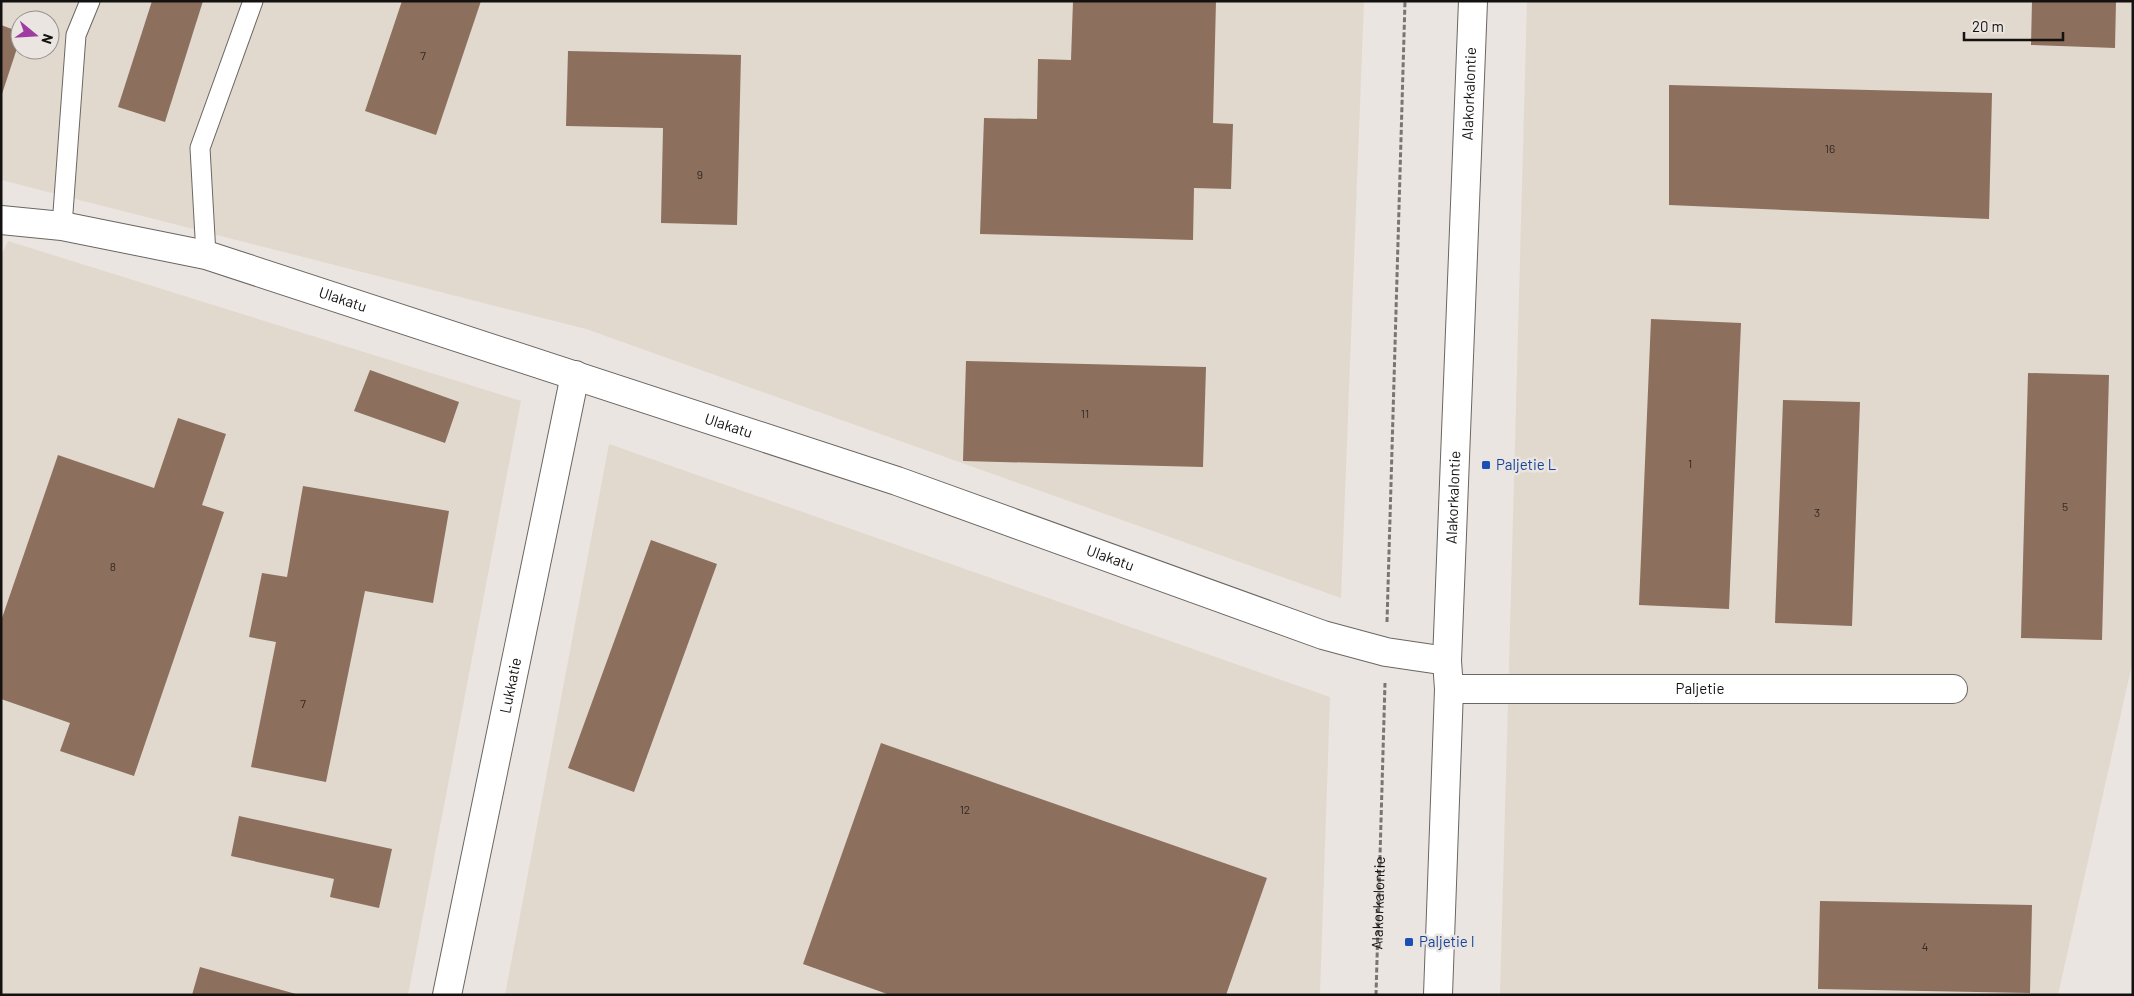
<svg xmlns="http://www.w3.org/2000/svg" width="2134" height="996" viewBox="0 0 2134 996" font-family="Barlow,sans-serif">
<rect width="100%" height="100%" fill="#eae5e0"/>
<g fill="#e2d9ce" fill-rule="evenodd">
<path d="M1,1H1364L1341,598L586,329L1,180ZM20,20H50V50H20Z"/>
<path d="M1527,1H2133V660L2058,995H1500Z"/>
<path d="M8,241L521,401L408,995H1V256Z"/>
<path d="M609,444L1330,697L1320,995H505Z"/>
</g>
<g fill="#8c6f5d">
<path d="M152,1H203L165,122L118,107Z"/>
<path d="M402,1H481L436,135L365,111Z"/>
<path d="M1073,1H1216L1213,123L1233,124L1231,189L1194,188L1193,240L980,234L984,118L1037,119L1038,59L1071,60Z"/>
<path d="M2032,1H2116L2115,48L2031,45Z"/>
<path d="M1,25L20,32V39L2,94Z"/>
<path d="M568,51L741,55L737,225L661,223L663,128L566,126Z"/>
<path d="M1669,85L1992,93L1989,219L1669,205Z"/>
<path d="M1651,319L1741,323L1729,609L1639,605Z"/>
<path d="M966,361L1206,367L1203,467L963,461Z"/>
<path d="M370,370L459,402L445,443L354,411Z"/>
<path d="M2028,373L2109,375L2102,640L2021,638Z"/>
<path d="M1783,400L1860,402L1852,626L1775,623Z"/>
<path d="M178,418L226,434L202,505L224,512L134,776L60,751L70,723L1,699V621L58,455L154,488Z"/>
<path d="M303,486L449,511L433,603L365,591L326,782L251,767L276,642L249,637L262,573L287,577Z"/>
<path d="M651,540L717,564L634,792L568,768Z"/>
<path d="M881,743L1267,878L1226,995H890L803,964Z"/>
<path d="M239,816L392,849L379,908L330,897L334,879L231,856Z"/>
<path d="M1820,901L2032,905L2030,993L1818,989Z"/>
<path d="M200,967L296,994V995H192Z"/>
</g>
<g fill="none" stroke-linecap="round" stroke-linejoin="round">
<defs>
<g id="service">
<path d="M62,226L76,35L90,1"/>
<path d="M206,255L200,148L253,1"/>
</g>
<g id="minor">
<path id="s2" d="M1,220L62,226L206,255L897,481L1323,635L1386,652L1447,661"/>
<path id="s3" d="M1449,689H1953"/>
<path id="s4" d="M447,995L575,375"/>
</g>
<g id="tertiary">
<path id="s5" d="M1438,995L1449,689L1447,661L1473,1"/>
</g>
</defs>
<use href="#service" stroke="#6a6662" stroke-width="21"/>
<use href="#minor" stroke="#6a6662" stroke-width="30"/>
<use href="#tertiary" stroke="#6a6662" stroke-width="30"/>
<g stroke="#797572" stroke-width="3" stroke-dasharray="5 2.5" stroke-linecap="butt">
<path d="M1387,622L1405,1"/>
<path id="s1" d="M1376,995L1385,683"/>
</g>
<use href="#service" stroke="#fff" stroke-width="19"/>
<use href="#minor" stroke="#fff" stroke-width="28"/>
<use href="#tertiary" stroke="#fff" stroke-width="28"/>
</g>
<g fill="#1a4fb4" stroke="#eae5e0" stroke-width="2">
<rect x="1481" y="460" width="10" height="10" rx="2.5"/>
<rect x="1404" y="937" width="10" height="10" rx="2.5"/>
</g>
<g text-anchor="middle" stroke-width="5" stroke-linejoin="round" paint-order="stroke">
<g font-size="12" fill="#322924">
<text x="423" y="60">7</text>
<text x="1830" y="153">16</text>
<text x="700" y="179">9</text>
<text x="1085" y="418">11</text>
<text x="1690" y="468">1</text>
<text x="2065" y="511">5</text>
<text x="1817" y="517">3</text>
<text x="113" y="571">8</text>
<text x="303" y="708">7</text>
<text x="965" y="814">12</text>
<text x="1925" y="951">4</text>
</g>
<g font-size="15" fill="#141211" stroke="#eae5e0">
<text dy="5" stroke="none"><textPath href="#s5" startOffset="902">Alakorkalontie</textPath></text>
<text dy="5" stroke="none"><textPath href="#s2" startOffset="352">Ulakatu</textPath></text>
<text dy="5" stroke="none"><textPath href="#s2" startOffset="758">Ulakatu</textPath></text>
<text dy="5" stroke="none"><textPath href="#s5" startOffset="498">Alakorkalontie</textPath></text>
<text dy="5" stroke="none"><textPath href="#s2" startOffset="1162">Ulakatu</textPath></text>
<text dy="5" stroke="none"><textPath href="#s4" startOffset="316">Lukkatie</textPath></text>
<text dy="5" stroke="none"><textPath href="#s3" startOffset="251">Paljetie</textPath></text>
<text dy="5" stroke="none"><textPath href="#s1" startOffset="92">Alakorkalontie</textPath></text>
</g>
<g font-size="15" fill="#164399" stroke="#eae5e0" text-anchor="start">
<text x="1496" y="470">Paljetie L</text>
<text x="1419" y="947">Paljetie I</text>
</g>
</g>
<rect width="2134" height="996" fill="none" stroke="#141211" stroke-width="5"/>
<g transform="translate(35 35) rotate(108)"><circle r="24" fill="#eae5e0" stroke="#94918d"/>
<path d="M0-4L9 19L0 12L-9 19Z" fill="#9e3ca3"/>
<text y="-8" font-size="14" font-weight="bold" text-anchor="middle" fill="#141211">N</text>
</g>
<path d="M1964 32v8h99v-8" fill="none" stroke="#141211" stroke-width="2.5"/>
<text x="1972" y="32" font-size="15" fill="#141211" stroke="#eae5e0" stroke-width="4" paint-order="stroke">20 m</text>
</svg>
